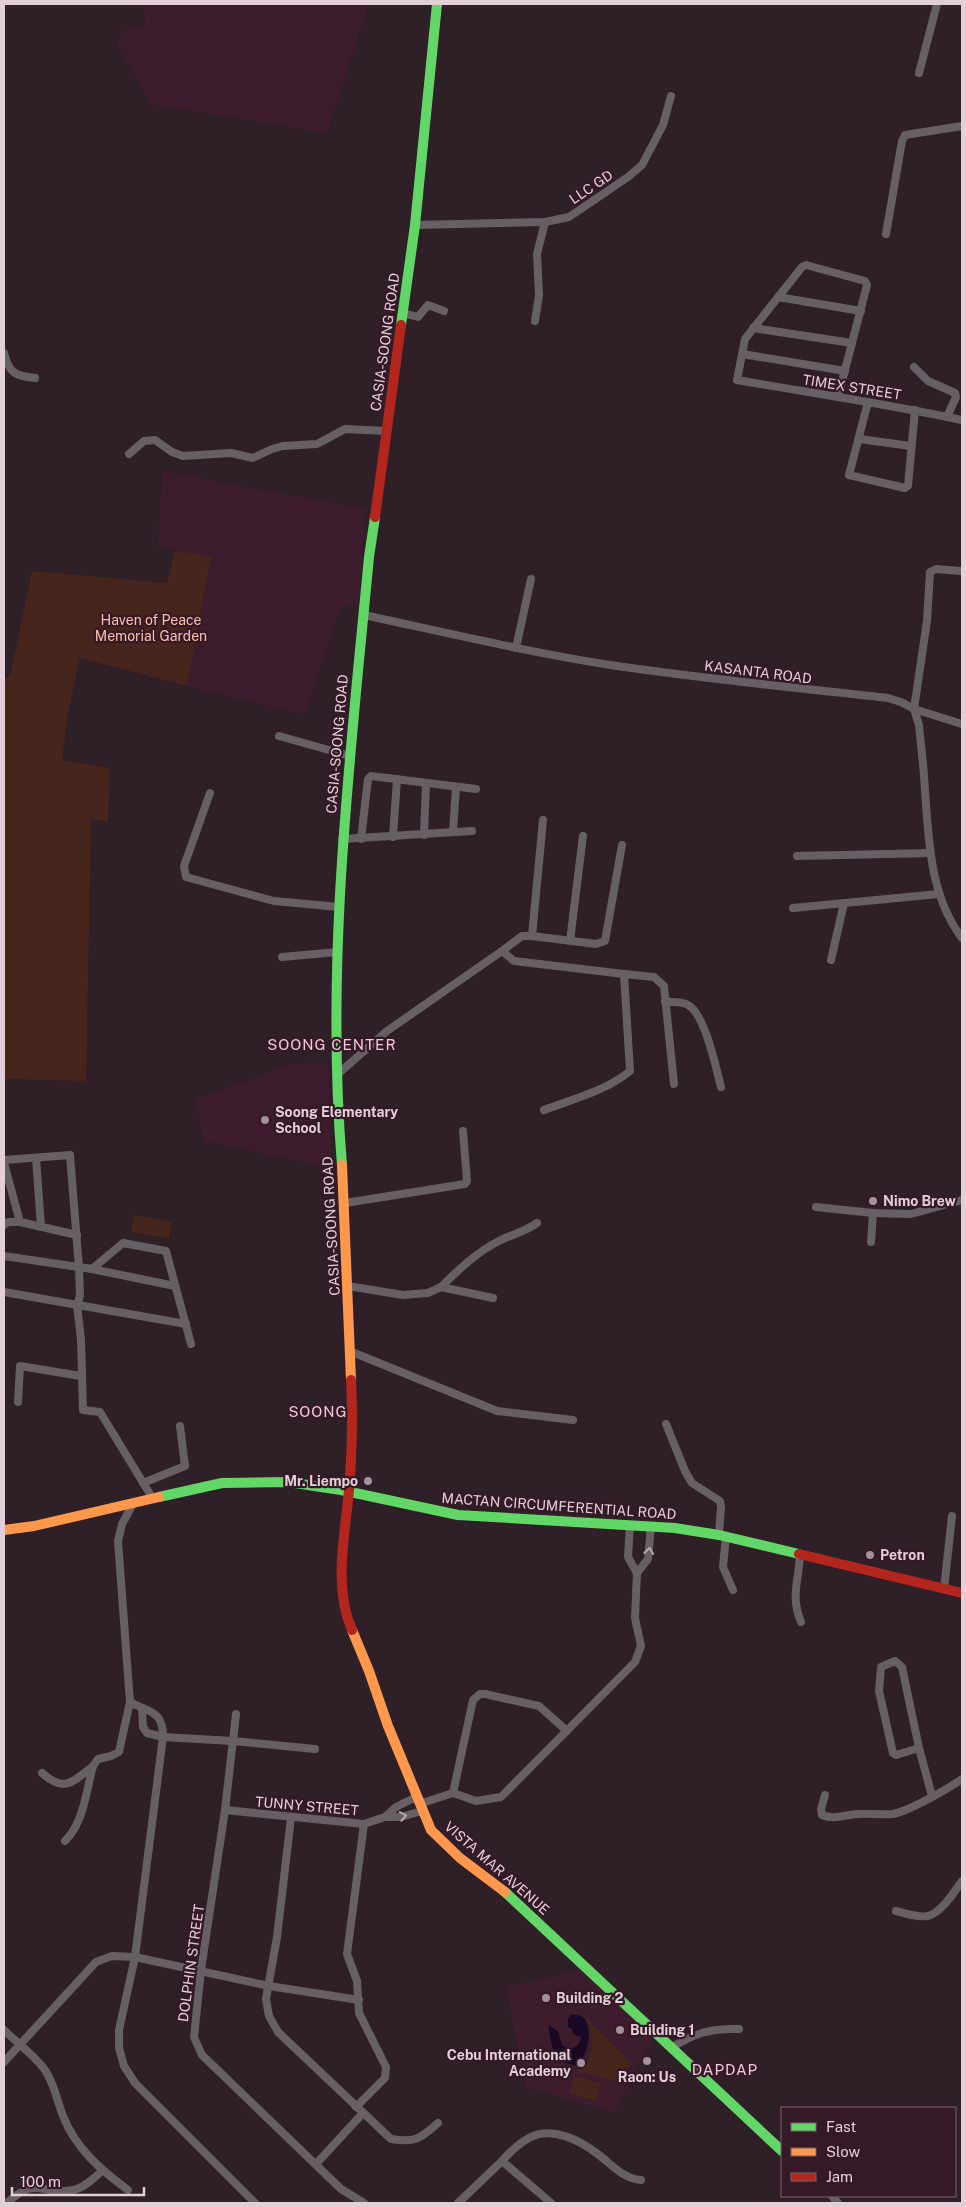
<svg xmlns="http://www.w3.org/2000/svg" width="966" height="2207" viewBox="0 0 966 2207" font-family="'Public Sans',sans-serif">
<rect width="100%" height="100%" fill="#2f1f27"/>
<g fill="#3d1c2d">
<path d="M144,4H369L327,133L151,104L116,43L125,29L145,26Z"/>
<path d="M162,471L366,509L358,606H341L305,715L187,686L211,557L158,546Z"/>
<path d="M328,1062L332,1168L204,1141L195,1100L289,1064Z"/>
<path d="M582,1970L654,2039L614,2113L526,2087L506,1987Z"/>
</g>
<g fill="#46251d">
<path d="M175,550L211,557L187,686L80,658L68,712L62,760L110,768L108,822L91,819L86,1081L4,1079V679L10,676L32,571L167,583Z"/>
<path d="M134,1215L172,1222L169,1239L131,1232Z"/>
<path d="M585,2017L630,2062L618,2082L577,2071C598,2058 594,2036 585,2017Z"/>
<path d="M574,2076L601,2084L596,2101L569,2093Z"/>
</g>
<path fill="#180825" d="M571,2015C598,2011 589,2054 578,2066L555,2060L548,2025L558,2031L562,2045C571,2052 580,2047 581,2037L574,2035L572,2029L568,2027V2019Z"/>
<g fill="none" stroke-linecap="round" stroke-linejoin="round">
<g stroke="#666065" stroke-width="8">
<path d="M919,73L937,4"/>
<path d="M415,225L545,222L569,217L628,177L642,165L663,125L671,96"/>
<path d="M886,234L902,141L905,135L962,126"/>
<path d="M778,297L861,311"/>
<path d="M403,313L418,317L428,305L444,311"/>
<path d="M535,321L539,295L537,254L545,222"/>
<path d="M753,328L852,343"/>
<path d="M4,353C9,373 15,376 35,378"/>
<path d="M742,354L845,371"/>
<path d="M914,367L928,381L955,393L956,397L947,417"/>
<path d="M838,397L867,285L865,281L806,265L802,267L745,339L737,380C812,393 888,404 962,420"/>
<path d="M868,402L849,475L905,488L908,486L915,410"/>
<path d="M859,439L911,446"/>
<path d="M129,454L144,441L155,440L172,452L183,456L231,453L253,458L272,449L283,446L317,444L345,429L386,431"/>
<path d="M961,571L936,569L930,572L927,621L914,709L919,725C921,747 924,769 925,791C929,842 930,896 962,938"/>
<path d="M364,615C448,633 532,653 617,666C707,679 797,688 888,698L901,702L914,709L962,724"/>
<path d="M516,648L531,579"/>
<path d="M279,736L350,756"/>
<path d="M210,793L184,866L186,877L274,901L339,907"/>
<path d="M453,832L456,787"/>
<path d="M424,835L426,783"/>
<path d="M393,837L397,779"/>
<path d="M342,839L472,831"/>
<path d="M361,839L368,779L371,776L476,789"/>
<path d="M797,856L930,853"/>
<path d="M793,908L939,894"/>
<path d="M532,936L596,944L605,941L622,845"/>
<path d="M570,941L583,836"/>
<path d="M502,951L522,936H532L543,820"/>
<path d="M282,957L337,952"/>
<path d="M831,960L844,903"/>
<path d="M624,974L654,977L664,986L674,1084"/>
<path d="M665,1002C672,1002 682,1001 688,1005C705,1014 716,1068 721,1087"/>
<path d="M339,1073L387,1031L502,951L514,961L624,974L630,1071C606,1091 573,1099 544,1110"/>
<path d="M36,1158L41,1227"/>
<path d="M4,1160L70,1155L79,1268L80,1296L77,1305L81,1339L83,1410L100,1412L153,1499"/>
<path d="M4,1163L20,1222L77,1235"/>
<path d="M345,1203L465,1184L467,1181L463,1131"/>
<path d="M816,1207L873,1213L911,1214L962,1200"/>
<path d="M4,1225L8,1222H20"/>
<path d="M871,1242L873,1213"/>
<path d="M4,1256L92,1269L123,1243L166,1251L191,1344"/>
<path d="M92,1269L175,1286"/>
<path d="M348,1286L403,1295L428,1293L441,1287L493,1298"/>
<path d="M441,1287C458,1270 477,1252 499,1241C512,1234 525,1232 537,1223"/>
<path d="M4,1292L186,1324"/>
<path d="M352,1352L497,1411L573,1420"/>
<path d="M18,1402L20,1366L81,1376"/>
<path d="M666,1424L685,1471L692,1483L720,1501L721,1507L719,1535"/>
<path d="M143,1483L185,1466L180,1426"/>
<path d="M726,1536L723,1567L733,1590"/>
<path d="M800,1554C799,1582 790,1595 801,1622"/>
<path d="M637,1573L648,1559L651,1526"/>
<path d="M944,1589L952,1516"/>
<path d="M130,1702C150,1713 163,1710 163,1737L135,1957L119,2030V2048L124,2066L135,2083L255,2203"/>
<path d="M142,1708L143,1727L147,1733L163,1737L233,1741L315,1749"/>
<path d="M236,1714L225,1810L201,1970L194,2037L202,2055L341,2189L364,2203"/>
<path d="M919,1748L896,1755L893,1753L879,1691L881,1667L895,1661L902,1667L919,1748L932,1796"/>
<path d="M42,1773C64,1793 73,1782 93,1766"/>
<path d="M453,1793L473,1700L480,1694H485L539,1706L567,1731"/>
<path d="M825,1795L821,1809L822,1815C833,1820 845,1815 857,1814C868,1813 880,1815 892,1814C908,1812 949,1788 962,1779"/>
<path d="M416,1797L396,1807L385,1817H401L422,1811"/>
<path d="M419,1804L453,1793L476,1801L501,1797L635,1662L641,1646L635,1618L637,1573L628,1557L630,1525"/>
<path d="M225,1810L364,1824L385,1817"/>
<path d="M291,1818L277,1937L266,1999L269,2016L278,2032L391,2139C415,2143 420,2139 438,2123"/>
<path d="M65,1841C84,1822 86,1792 93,1766L98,1759L111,1756L119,1752L130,1702L118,1541L122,1524L133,1504"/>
<path d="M896,1911C905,1913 918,1918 928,1916C942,1912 954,1892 962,1881"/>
<path d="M4,2030C17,2043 34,2055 45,2070C55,2085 57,2101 63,2116C76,2149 101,2170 128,2190"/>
<path d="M671,2048C695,2033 711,2028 739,2029"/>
<path d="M4,2062L96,1962L112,1956L135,1957L269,1986L359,2000"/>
<path d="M356,2107L385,2078L386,2067L359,2013L357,1981L347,1954L364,1824"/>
<path d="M502,2161L551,2203"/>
<path d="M316,2164L363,2113"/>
<path d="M832,2196L838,2203"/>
<path d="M7,2203C38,2174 42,2197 73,2190C84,2188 94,2178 102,2171"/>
<path d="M458,2203C472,2190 486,2176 500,2163C508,2154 518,2144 529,2138C552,2125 581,2141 599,2155C612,2165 624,2179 641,2180"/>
</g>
<g stroke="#63d668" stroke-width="10">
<path d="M401,325L415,225L437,4"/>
<path d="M342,1165C325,962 350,759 369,557L375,517"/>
<path d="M159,1497L222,1483L288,1482L341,1490L458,1515L675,1528L719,1535L799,1554"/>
<path d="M505,1892L782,2151"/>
</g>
<g stroke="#ff974d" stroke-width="10">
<path d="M342,1165L351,1380"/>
<path d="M4,1530L34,1526L159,1497"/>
<path d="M352,1630L369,1671L388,1726L431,1830L460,1858L505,1892"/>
</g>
<g stroke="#b3261e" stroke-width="10">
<path d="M375,517L401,325"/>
<path d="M351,1380C353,1417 352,1453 349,1490C345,1537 333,1586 352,1630"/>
<path d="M799,1554L962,1593"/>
</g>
</g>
<defs><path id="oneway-chevron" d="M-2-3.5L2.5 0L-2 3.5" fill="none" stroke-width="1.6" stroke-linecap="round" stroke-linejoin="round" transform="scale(1.25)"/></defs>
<g stroke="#b7a8af">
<use href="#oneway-chevron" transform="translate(649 1551) rotate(-84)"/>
<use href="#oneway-chevron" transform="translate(403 1816) rotate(-10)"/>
</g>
<g fill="#a49199" stroke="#351927" stroke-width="2">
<circle cx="265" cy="1120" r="5"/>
<circle cx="873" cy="1201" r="5"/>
<circle cx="368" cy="1481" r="5"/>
<circle cx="870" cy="1555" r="5"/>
<circle cx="546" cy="1998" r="5"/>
<circle cx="620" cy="2030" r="5"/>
<circle cx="647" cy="2061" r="5"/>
<circle cx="581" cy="2063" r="5"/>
</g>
<g text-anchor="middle" stroke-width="4.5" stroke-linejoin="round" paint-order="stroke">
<g font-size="14" fill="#e3cfd7" stroke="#351927">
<text transform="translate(591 187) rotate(-34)" y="5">LLC GD</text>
<text transform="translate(385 342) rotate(-82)" y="5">CASIA-SOONG ROAD</text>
<text transform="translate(852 387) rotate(9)" y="5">TIMEX STREET</text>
<text transform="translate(758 672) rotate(7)" y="5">KASANTA ROAD</text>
<text transform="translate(337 744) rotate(-85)" y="5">CASIA-SOONG ROAD</text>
<text transform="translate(331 1226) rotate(-93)" y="5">CASIA-SOONG ROAD</text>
<text transform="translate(559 1506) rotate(4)" y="5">MACTAN CIRCUMFERENTIAL ROAD</text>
<text transform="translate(307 1806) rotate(5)" y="5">TUNNY STREET</text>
<text transform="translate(497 1868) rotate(41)" y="5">VISTA MAR AVENUE</text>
<text transform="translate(191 1963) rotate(-82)" y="5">DOLPHIN STREET</text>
</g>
<g font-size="14" fill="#fdc0af" stroke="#351927">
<text x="151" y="625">Haven of Peace<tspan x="151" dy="16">Memorial Garden</tspan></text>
</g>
<g font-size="14" font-weight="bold" fill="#e3cfd7" stroke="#351927" text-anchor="start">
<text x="275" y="1117">Soong Elementary<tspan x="275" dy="16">School</tspan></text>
<text x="883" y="1206">Nimo Brew</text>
<text x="358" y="1486" text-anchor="end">Mr. Liempo</text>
<text x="880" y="1560">Petron</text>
<text x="556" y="2003">Building 2</text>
<text x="630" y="2035">Building 1</text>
<text x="571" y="2060" text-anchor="end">Cebu International<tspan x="571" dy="16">Academy</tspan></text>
<text x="647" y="2082" text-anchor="middle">Raon: Us</text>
</g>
<g font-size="15" letter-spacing="1" fill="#f0c9da" stroke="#351927">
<text x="332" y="1050">SOONG CENTER</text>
<text x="318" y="1417">SOONG</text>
<text x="725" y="2075">DAPDAP</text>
</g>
</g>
<rect width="966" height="2207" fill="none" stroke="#e3cfd7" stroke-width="10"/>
<rect x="781" y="2107" width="175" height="90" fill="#351927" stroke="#7b626d"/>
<rect x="791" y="2123" width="25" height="8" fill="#63d668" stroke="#7b626d"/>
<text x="826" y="2132" font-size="15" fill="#e3cfd7">Fast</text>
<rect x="791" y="2148" width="25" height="8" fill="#ff974d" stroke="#7b626d"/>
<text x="826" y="2157" font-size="15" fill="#e3cfd7">Slow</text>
<rect x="791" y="2173" width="25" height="8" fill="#b3261e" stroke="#7b626d"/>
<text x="826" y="2182" font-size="15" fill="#e3cfd7">Jam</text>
<path d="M12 2187v8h132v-8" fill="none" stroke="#e3cfd7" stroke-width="2.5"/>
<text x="20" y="2187" font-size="15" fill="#e3cfd7" stroke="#351927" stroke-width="4" paint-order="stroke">100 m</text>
</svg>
